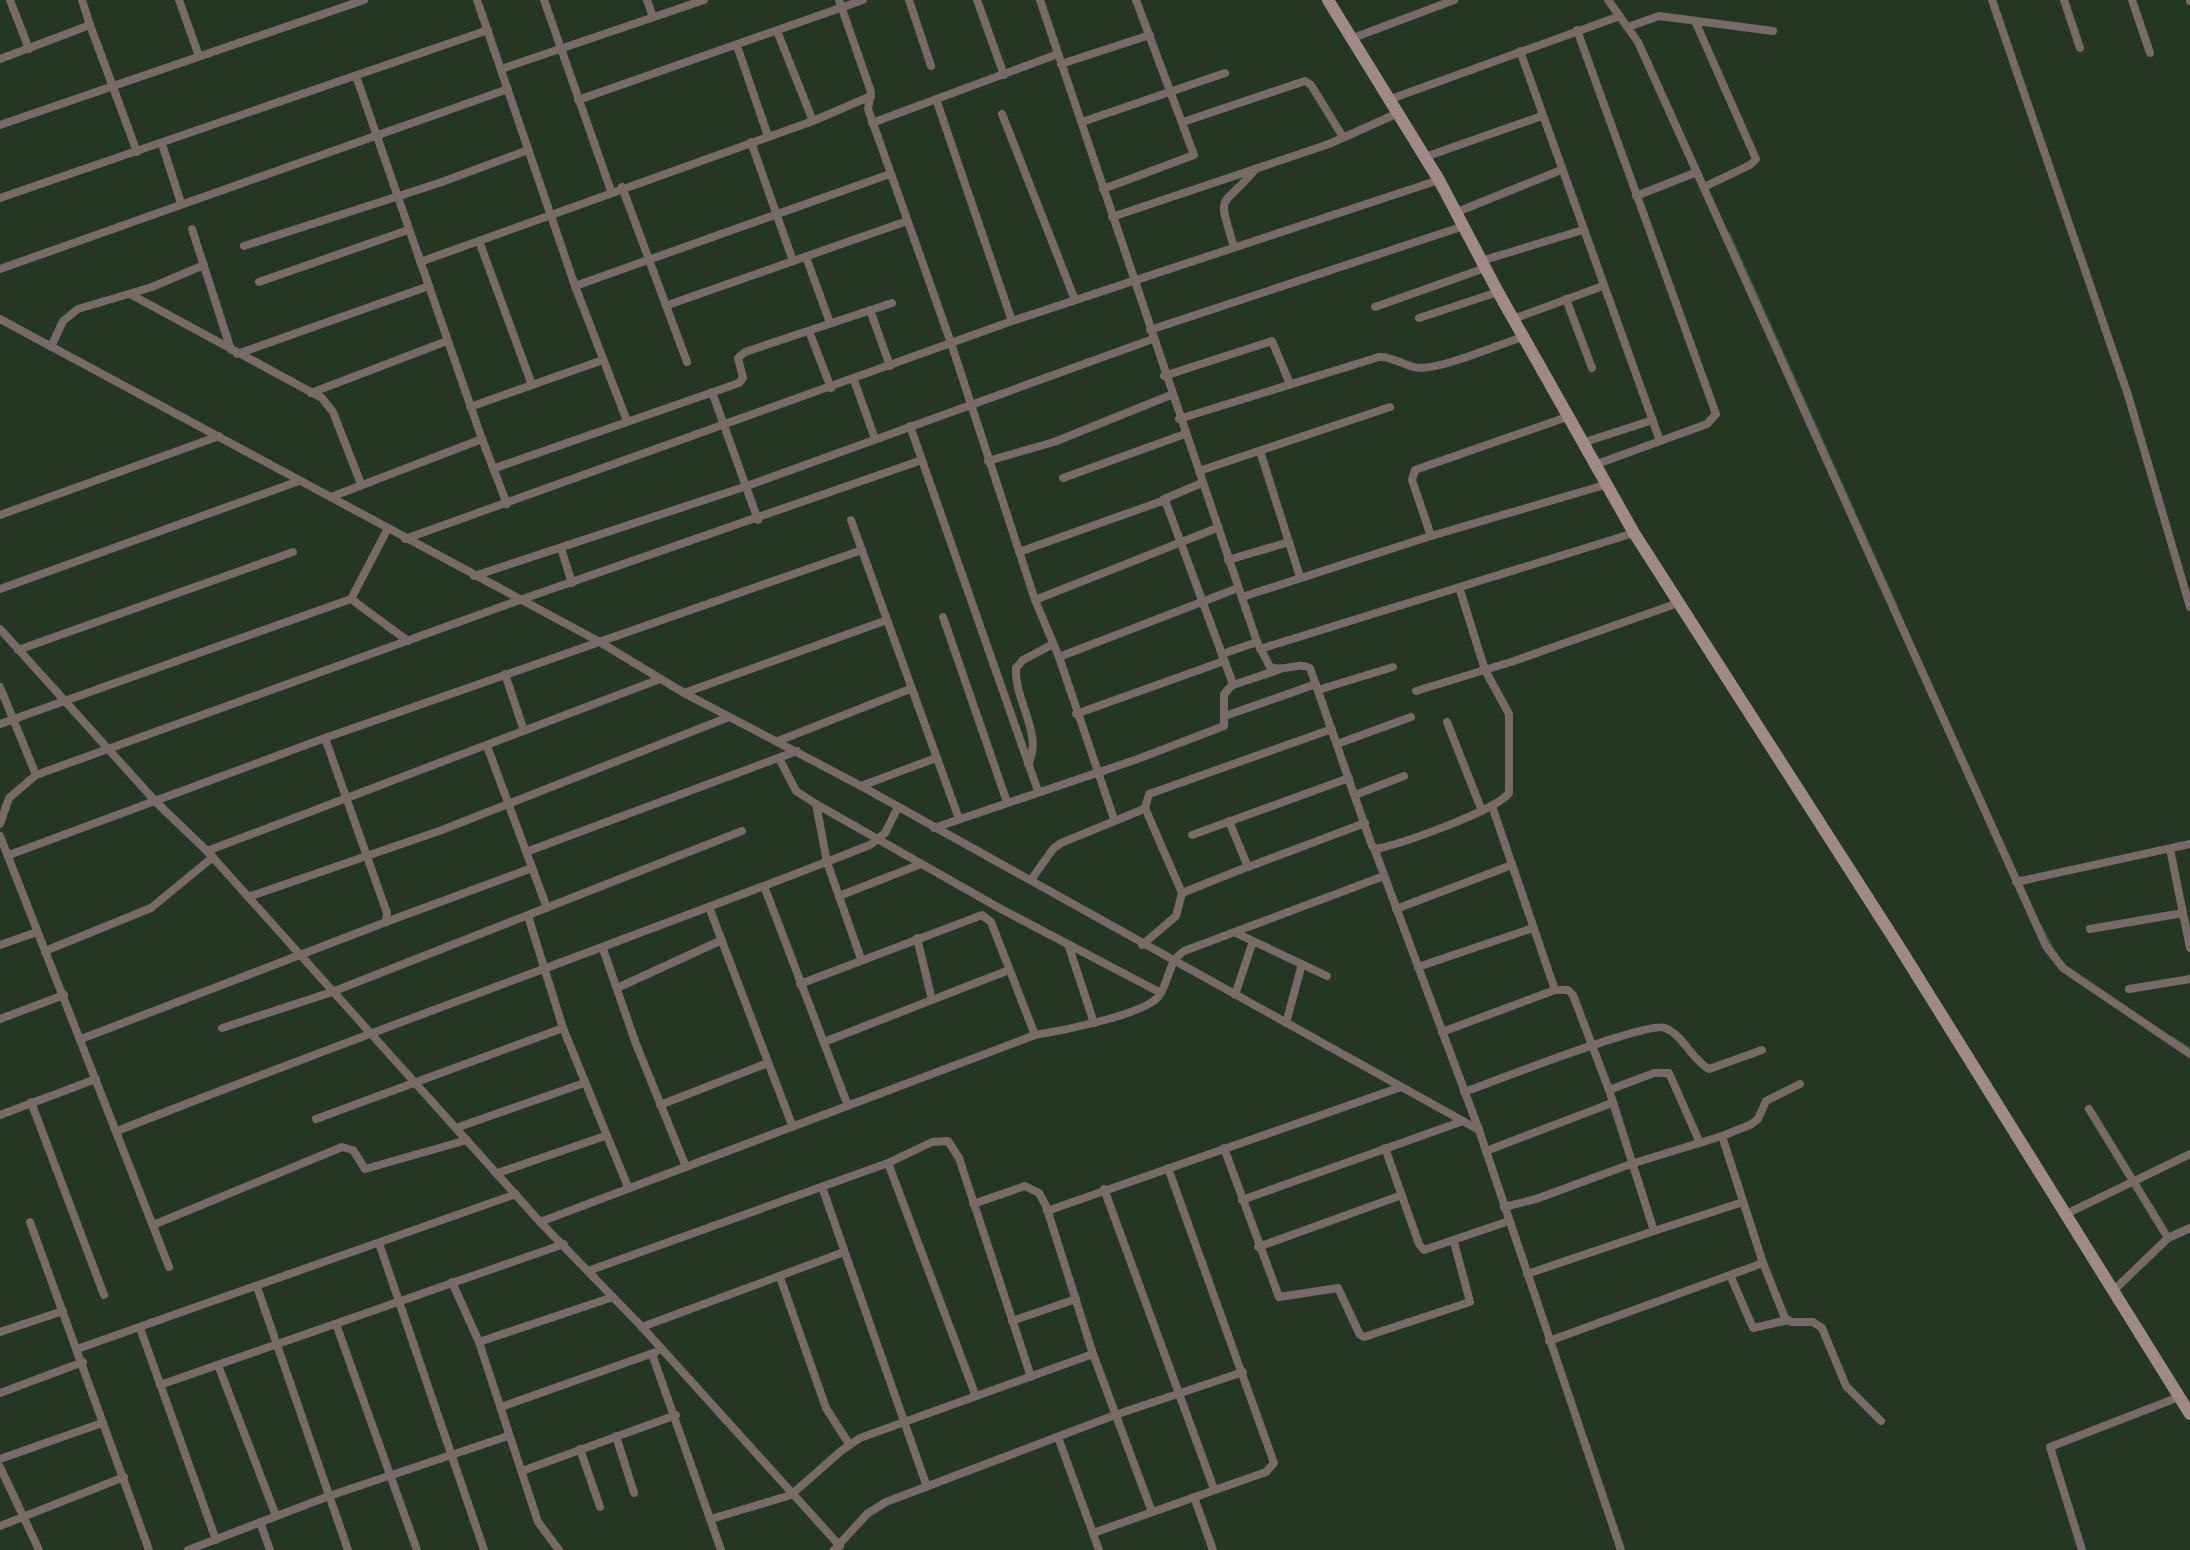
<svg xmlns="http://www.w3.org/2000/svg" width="2190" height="1550" viewBox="0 0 2190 1550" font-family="Signika,sans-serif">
<rect width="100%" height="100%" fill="#233722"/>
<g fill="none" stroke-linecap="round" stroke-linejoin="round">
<g stroke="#2f562d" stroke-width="2.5">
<path d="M1729,233L1896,605"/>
<path d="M2040,924L2057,955"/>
<path d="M2172,1037L2190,1049"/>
</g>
<g stroke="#796a69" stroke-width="8">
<path d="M10,0L29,49"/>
<path d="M179,0L199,56"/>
<path d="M477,0L575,286L627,421"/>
<path d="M544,0L611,191"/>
<path d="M647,0L653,17"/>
<path d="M839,0L871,92L868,109L951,343L1035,600L1059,657L1114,819"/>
<path d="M909,0L931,66"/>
<path d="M977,0L1004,75"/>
<path d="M1040,0L1257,642L1270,667C1285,673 1296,661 1310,668L1372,846L1376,849C1401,844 1495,811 1509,793V714L1485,670L1459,587"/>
<path d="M1608,0L1638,42L2046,946L2063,968L2190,1054"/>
<path d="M1992,0L2128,395L2190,607"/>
<path d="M2064,0L2080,48"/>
<path d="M2132,0L2150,53"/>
<path d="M2190,0V1"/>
<path d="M1695,21L1756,159L1750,165L1704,187"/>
<path d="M90,25L137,152"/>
<path d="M1628,27L1659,16L1773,31"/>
<path d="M1577,30L1716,414L1707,424L1597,464"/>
<path d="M777,31L813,121"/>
<path d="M1353,38L1454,0"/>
<path d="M737,46L768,136"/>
<path d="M1520,51L1660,441"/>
<path d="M0,59L90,25L82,0"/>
<path d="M1061,64L1150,35"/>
<path d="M501,69L704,0"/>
<path d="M936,99L1012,321"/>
<path d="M578,100L863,0"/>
<path d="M1388,100L1620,16"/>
<path d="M1002,114L1075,300"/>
<path d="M1082,122L1225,73"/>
<path d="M1183,122L1305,81L1311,85L1343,137"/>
<path d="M872,123L1058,54"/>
<path d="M0,125L364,0"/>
<path d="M751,142L793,261"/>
<path d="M162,144L181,203"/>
<path d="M1425,157L1542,116"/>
<path d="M622,187L687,362"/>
<path d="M1103,189L1194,155L1136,0"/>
<path d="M1636,196L1697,172"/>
<path d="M0,198L488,30"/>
<path d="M1457,212L1561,170"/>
<path d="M1112,217L1329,144L1396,114"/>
<path d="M192,229L231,350"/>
<path d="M479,241L532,385"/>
<path d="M244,246L439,183L528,150"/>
<path d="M1234,247C1217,190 1220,211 1254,171"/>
<path d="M806,257L830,323"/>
<path d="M1481,261L1583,230"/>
<path d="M420,262L813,121L871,96"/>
<path d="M0,269L508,89"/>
<path d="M259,282L408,230"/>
<path d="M575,286L890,174"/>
<path d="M130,294L322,398L333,412L361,484"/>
<path d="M1566,299L1592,368"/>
<path d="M668,305L907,221"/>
<path d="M1375,307L1485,268"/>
<path d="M870,310L890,366"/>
<path d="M1419,318L1498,292"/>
<path d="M0,319L598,641L684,693L861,786L1479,1130"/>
<path d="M1513,319L1603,286"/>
<path d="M1150,330L1464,226"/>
<path d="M809,331L831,388"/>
<path d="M51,347L63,321L78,309L152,287L204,265"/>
<path d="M237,354L429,286"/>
<path d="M1164,376L1272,341L1290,384"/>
<path d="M854,380L875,439"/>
<path d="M712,392L758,520"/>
<path d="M311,393L447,341"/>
<path d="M470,407L603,360"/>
<path d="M1179,419L1379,357C1394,356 1406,368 1421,368C1447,367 1497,345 1523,337"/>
<path d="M910,426L1038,791"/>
<path d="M482,439L507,504"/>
<path d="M1585,442L1653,420"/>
<path d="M1260,451L1300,577"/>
<path d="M988,461L1054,442L1171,395"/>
<path d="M495,468L739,383L743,378L738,358L745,352L892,303"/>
<path d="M1199,471L1390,407"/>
<path d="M1063,478L1185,434"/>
<path d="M331,497L482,439L356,76"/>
<path d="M1164,499L1202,483"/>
<path d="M0,515L219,436"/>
<path d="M851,520L959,819"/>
<path d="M1431,536L1412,480L1415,470L1570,416"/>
<path d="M405,539L1012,321L1439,180"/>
<path d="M561,548L572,583"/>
<path d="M1228,560L1289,542"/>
<path d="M474,576L747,486L1153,339"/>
<path d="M0,589L299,481"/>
<path d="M1242,597L1431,536L1608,484"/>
<path d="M351,599L387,530"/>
<path d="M1035,600L1217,528"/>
<path d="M943,617L1007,802"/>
<path d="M0,629L156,802L207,851L540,1222L642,1327L840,1546"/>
<path d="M1260,649L1634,533"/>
<path d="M18,650L293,552"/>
<path d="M1222,654L1257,642"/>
<path d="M1059,657L1238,588"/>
<path d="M505,674L524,731"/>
<path d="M1233,685L1278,670"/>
<path d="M0,687L36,775L9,798L0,824"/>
<path d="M1318,690L1393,667"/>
<path d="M1416,691L1514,661L1678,603"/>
<path d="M684,693L887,620"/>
<path d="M1076,714L1224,661"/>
<path d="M1225,716L1316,684"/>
<path d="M1447,722L1482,811"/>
<path d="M0,724L351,599L408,641"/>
<path d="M778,741L910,689"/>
<path d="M1337,744L1411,717"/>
<path d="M487,746L547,908"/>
<path d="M779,758L796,791L816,804L1001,909L1161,993"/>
<path d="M1028,764C1044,734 1014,701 1016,668L1023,660L1053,644"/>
<path d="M36,775L520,600L922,460"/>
<path d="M861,786L936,758"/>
<path d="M1355,795L1404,776"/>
<path d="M816,804L827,862L861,959"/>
<path d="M1492,806L1555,990"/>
<path d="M1145,808L1182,893"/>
<path d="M1229,821L1248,867L1365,823"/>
<path d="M934,828L1135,760L1224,726V694L1233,684L1165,500L1019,552"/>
<path d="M1192,835L1349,778"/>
<path d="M0,836L169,1267"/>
<path d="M1374,848L1479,1130L1621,1550"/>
<path d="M2170,849L2190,948"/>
<path d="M207,851L660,679"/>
<path d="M526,852L797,751"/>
<path d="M9,855L325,738L862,550"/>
<path d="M1031,880L1053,849L1061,843L1139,811L1145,808L1149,794L1332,729"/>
<path d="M2016,882L2190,844"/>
<path d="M764,886L848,1106"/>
<path d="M839,896L921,864"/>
<path d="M248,897L442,830L729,717"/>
<path d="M709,907L792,1125"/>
<path d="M1396,909L1512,865"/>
<path d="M528,916L563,1028L628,1187"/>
<path d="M386,922L532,868"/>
<path d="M2090,929L2183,913"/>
<path d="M1236,933L1327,976"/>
<path d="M917,938L932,1000"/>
<path d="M1068,944L1094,1023"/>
<path d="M0,945L37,932"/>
<path d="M1142,945L1176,916L1182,893L1247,867"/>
<path d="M603,949L636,1044L686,1167"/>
<path d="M45,951L151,908L213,857"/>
<path d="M1418,967L1533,928"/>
<path d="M800,984L982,915L991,922L1035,1035"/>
<path d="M617,988L722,940"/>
<path d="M2129,989L2190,979"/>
<path d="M1235,995L1253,941"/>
<path d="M0,1019L64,995"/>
<path d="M1286,1023L1302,964"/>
<path d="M222,1028L332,992L742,831"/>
<path d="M1442,1032L1555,990H1568L1573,995L1609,1090L1654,1231L1527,1274"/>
<path d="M81,1039L386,922L387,913L325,738"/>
<path d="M824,1042L1009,970"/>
<path d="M1609,1090L1654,1073H1669L1700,1143"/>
<path d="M1464,1092C1493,1082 1646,1021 1665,1028C1683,1035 1692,1060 1709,1069L1762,1050"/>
<path d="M31,1102L104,1295"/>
<path d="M660,1105L768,1063"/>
<path d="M2089,1109L2168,1238"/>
<path d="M0,1115L96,1079"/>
<path d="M316,1119L563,1028"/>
<path d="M456,1128L584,1083"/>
<path d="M117,1131C367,1032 620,943 870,845L885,833L898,807"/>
<path d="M1722,1136L1763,1263L1785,1318L1791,1322H1813L1822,1328L1846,1386L1881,1421"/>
<path d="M1224,1148L1279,1297L1338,1288L1360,1335L1364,1337L1470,1302L1454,1242"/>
<path d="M1385,1148L1419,1244L1424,1250L1509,1221"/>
<path d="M1486,1151L1612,1103"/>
<path d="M888,1163L975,1394"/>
<path d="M498,1173L605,1136"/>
<path d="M822,1187L927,1487"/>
<path d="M1104,1189L1214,1489"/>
<path d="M1242,1200L1463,1121"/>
<path d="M973,1204L1025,1186L1039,1193L1046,1206L1093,1354L1152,1512"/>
<path d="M1504,1207L1536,1199L1631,1164L1722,1136L1750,1125L1758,1119L1766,1101L1800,1084"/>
<path d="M1047,1211L1401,1087"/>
<path d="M2066,1214L2190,1154"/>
<path d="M30,1222L149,1550"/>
<path d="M540,1222L1035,1035C1060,1031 1143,1015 1158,997C1170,982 1167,962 1184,951L1384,876"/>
<path d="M153,1225L342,1147L353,1150L365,1169L467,1140"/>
<path d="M1654,1231L1743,1202"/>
<path d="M379,1243L484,1550"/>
<path d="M1258,1247L1402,1195"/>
<path d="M588,1271L888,1163L932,1142L948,1141L959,1158L1031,1377"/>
<path d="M1730,1275L1753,1328L1788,1320"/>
<path d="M780,1277L826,1408L849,1444"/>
<path d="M452,1282L479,1342L538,1522L559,1550"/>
<path d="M257,1287L348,1550"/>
<path d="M2113,1291L2168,1238L2190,1228"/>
<path d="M1012,1321L1076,1299"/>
<path d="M336,1324L417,1550"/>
<path d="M642,1327L844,1252"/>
<path d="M140,1328L216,1540"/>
<path d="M0,1332L63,1311"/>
<path d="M1549,1341L1763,1263"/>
<path d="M479,1342L613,1297"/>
<path d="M77,1349L516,1194"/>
<path d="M652,1354L721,1550"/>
<path d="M218,1365L276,1516"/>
<path d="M160,1385L564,1244"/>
<path d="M0,1393L83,1362"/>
<path d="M501,1407L656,1352"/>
<path d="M616,1436L634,1493"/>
<path d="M1058,1437L1099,1550"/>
<path d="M580,1449L600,1507"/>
<path d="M0,1459L102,1423"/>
<path d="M0,1467L39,1550"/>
<path d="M522,1471L676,1415"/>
<path d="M1194,1497L1213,1550"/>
<path d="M711,1519L791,1495L841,1451L860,1438L1093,1354"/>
<path d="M260,1522L270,1550"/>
<path d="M0,1526L124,1477"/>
<path d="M1093,1533L1266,1472L1274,1463L1168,1168"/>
<path d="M188,1550L329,1496L508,1436"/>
<path d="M834,1550L867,1514L886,1502L1115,1415L1243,1372"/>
<path d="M2082,1550L2050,1447L2179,1397"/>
</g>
<path stroke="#a28989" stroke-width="12" d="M1328,0L1439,180L1498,292L1634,533L1898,945L2190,1414"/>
</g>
</svg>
